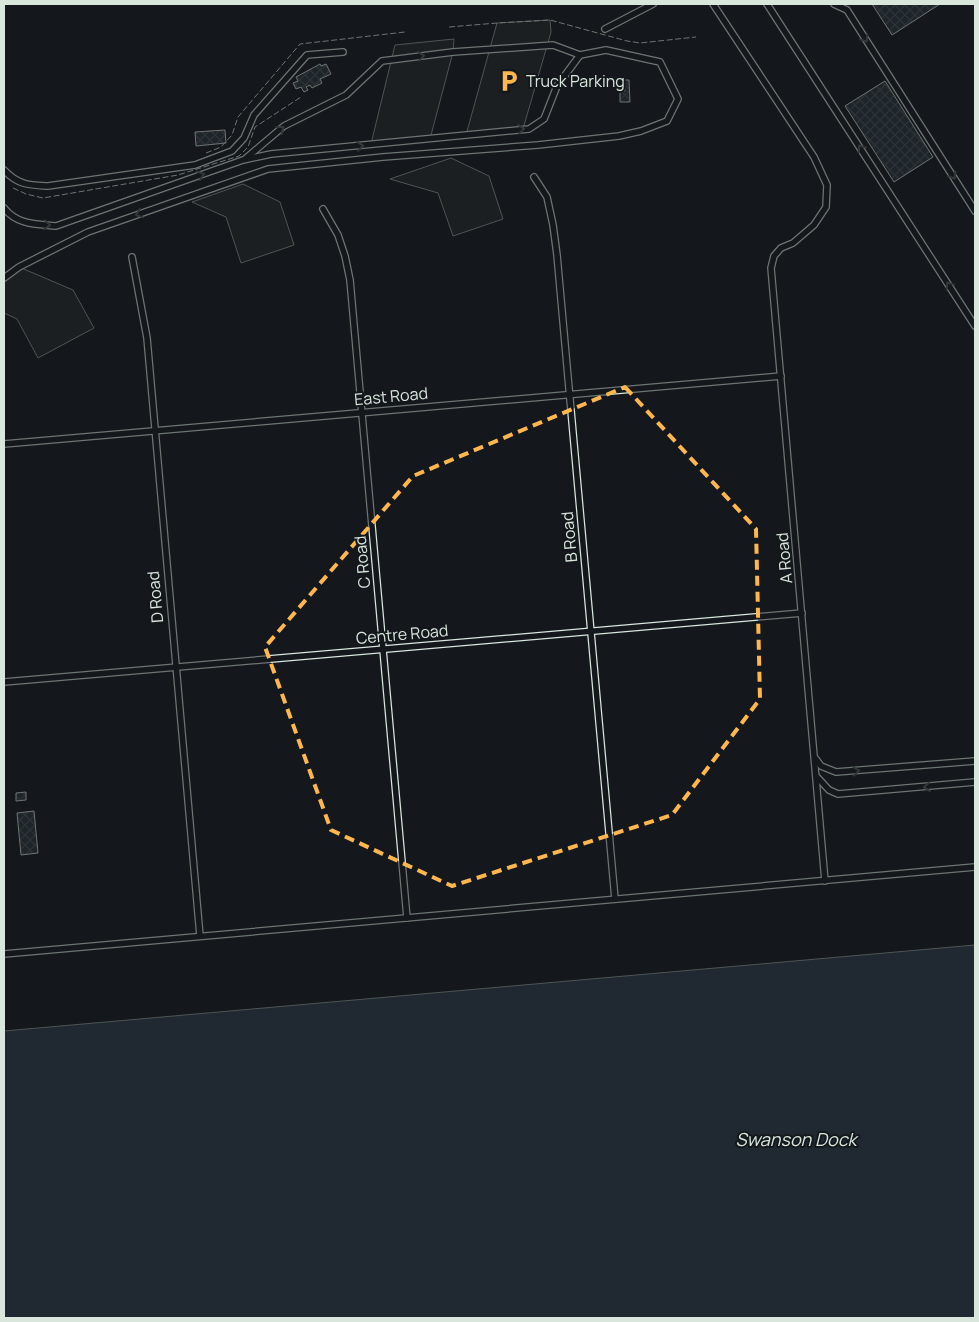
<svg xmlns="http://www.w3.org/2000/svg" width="979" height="1322" viewBox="0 0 979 1322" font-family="Manrope,sans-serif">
<defs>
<pattern id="building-cross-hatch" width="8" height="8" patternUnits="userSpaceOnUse" patternTransform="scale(1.25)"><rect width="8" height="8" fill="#2c363c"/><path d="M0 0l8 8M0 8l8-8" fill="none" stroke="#4a5358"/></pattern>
</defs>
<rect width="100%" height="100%" fill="#14181c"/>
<g fill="#24282b" stroke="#939e99">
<path d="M550,20L551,32L523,129L466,135L497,23Z"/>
<path d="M454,39L453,52L430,139L371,144L395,45Z"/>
<path d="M451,158L489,176L503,219L453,236L438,193L390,179Z"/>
<path d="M243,184L280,202L294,245L241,263L226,217L192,202Z"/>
<path d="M19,267L73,290L94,328L38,358L17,319L4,313V278Z"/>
</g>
<path fill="#2f3f4d" stroke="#939e99" d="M975,945V1318H4V1031Z"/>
<g fill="url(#building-cross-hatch)" stroke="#d8e6dc">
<path d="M872,4H940L892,35Z"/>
<path d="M320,64L321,66L326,64L331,74L320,79L322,83L312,88L310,85L306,87L308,90L304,92L301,87L296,89L293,83L298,81L296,77Z"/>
<path d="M624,80H629L630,102H620V91H625Z"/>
<path d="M885,81L933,157L894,182L845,106Z"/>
<path d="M225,130L226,143L196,146L195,132Z"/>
<path d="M26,792V800L16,801V793Z"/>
<path d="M34,811L38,853L21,855L17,813Z"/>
</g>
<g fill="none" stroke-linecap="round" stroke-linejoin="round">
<defs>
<g id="lane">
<path d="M713,4L814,157L827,185L826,207L814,225L793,243L781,248L774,256L771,268L825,881"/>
<path d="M767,4L975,326"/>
<path d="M834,4L847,10L975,211"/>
<path d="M605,29L653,4"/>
<path d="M245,159L284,126L346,95L382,61L453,52L553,45L580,55"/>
<path d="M4,170C18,185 29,185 48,186L195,165L232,151L244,138L254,115L307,55L343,52"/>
<path d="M534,177L547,197L553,225L557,255L615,899"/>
<path d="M4,208C17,225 37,224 56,226L243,160L271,154L529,129L544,119L557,86L580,55L606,50L660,62L678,99L667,121L641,131L619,136L538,145L383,157L268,169L88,232L19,267L4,278"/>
<path d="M323,209L338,235L345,256L350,280L407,918"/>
<path d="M132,257L147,338L200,936"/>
<path d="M4,444L781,376"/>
<path d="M4,682L802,613"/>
<path d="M816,759L821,766L836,772L975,761"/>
<path d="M817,777L829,790L838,794L975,782"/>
<path d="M4,954L975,867"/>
</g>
</defs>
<use href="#lane" stroke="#d8e6dc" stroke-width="8"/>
<use href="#lane" stroke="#14181c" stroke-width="5.5"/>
<g stroke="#d8e6dc" stroke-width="1" stroke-dasharray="6 2.5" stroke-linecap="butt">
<path d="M449,27L497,23L550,20L627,41L640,43L696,37"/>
<path d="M206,153L221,147L232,135L238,117L300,44L405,32"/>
<path d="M13,188L26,194L43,198L178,175L239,156L248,147L255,127L301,97"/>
</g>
</g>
<defs><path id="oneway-chevron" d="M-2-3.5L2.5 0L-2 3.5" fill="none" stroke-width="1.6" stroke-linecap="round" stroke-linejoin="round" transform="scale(1.25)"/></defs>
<g stroke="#59605f">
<use href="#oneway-chevron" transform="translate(865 39) rotate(57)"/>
<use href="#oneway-chevron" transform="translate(421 56) rotate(-7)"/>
<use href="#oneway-chevron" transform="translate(281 129) rotate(-37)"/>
<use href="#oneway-chevron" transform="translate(521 129) rotate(-7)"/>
<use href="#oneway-chevron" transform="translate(360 146) rotate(-6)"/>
<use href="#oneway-chevron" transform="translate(861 148) rotate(-123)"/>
<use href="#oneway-chevron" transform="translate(201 175) rotate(-19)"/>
<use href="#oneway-chevron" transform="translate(953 176) rotate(57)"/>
<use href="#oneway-chevron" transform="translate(139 214) rotate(161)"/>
<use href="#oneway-chevron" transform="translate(47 225) rotate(6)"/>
<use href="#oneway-chevron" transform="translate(949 285) rotate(-123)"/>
<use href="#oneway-chevron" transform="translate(856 771) rotate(-5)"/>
<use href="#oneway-chevron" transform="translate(927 787) rotate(175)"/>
</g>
<path d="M0 0H979V1322H0ZM625,387L756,529L760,699L672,815L452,886L331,830L265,647L413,476Z" fill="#14181c" fill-opacity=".55" fill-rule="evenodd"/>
<path fill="none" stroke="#ffb74d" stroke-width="4" stroke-dasharray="10 6" stroke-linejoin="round" d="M625,387L756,529L760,699L672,815L452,886L331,830L265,647L413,476Z"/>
<defs>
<symbol id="parking-bare" viewBox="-9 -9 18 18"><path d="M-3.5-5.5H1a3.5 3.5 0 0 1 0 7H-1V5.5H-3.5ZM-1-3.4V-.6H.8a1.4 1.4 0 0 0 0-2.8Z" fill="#ffb74d" stroke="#14181c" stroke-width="2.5" paint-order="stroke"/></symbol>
</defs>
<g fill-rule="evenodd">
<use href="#parking-bare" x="493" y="65" width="32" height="32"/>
</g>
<g text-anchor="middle" stroke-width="4" stroke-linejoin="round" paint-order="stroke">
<g font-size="16" fill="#d8e6dc" stroke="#14181c" text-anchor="start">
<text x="526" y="87">Truck Parking</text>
</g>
<g font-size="16" fill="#d8e6dc" stroke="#14181c">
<text transform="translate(391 396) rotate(-5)" y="6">East Road</text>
<text transform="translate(569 537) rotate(-95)" y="6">B Road</text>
<text transform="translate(784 558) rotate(-95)" y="6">A Road</text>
<text transform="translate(362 562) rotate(-95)" y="6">C Road</text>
<text transform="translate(155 597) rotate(-95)" y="6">D Road</text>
<text transform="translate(402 634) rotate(-5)" y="6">Centre Road</text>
</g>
<g font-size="18" font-style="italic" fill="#d8e6dc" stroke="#14181c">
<text x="796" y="1146">Swanson Dock</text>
</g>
</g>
<rect width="979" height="1322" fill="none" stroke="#d8e6dc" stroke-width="10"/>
</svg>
